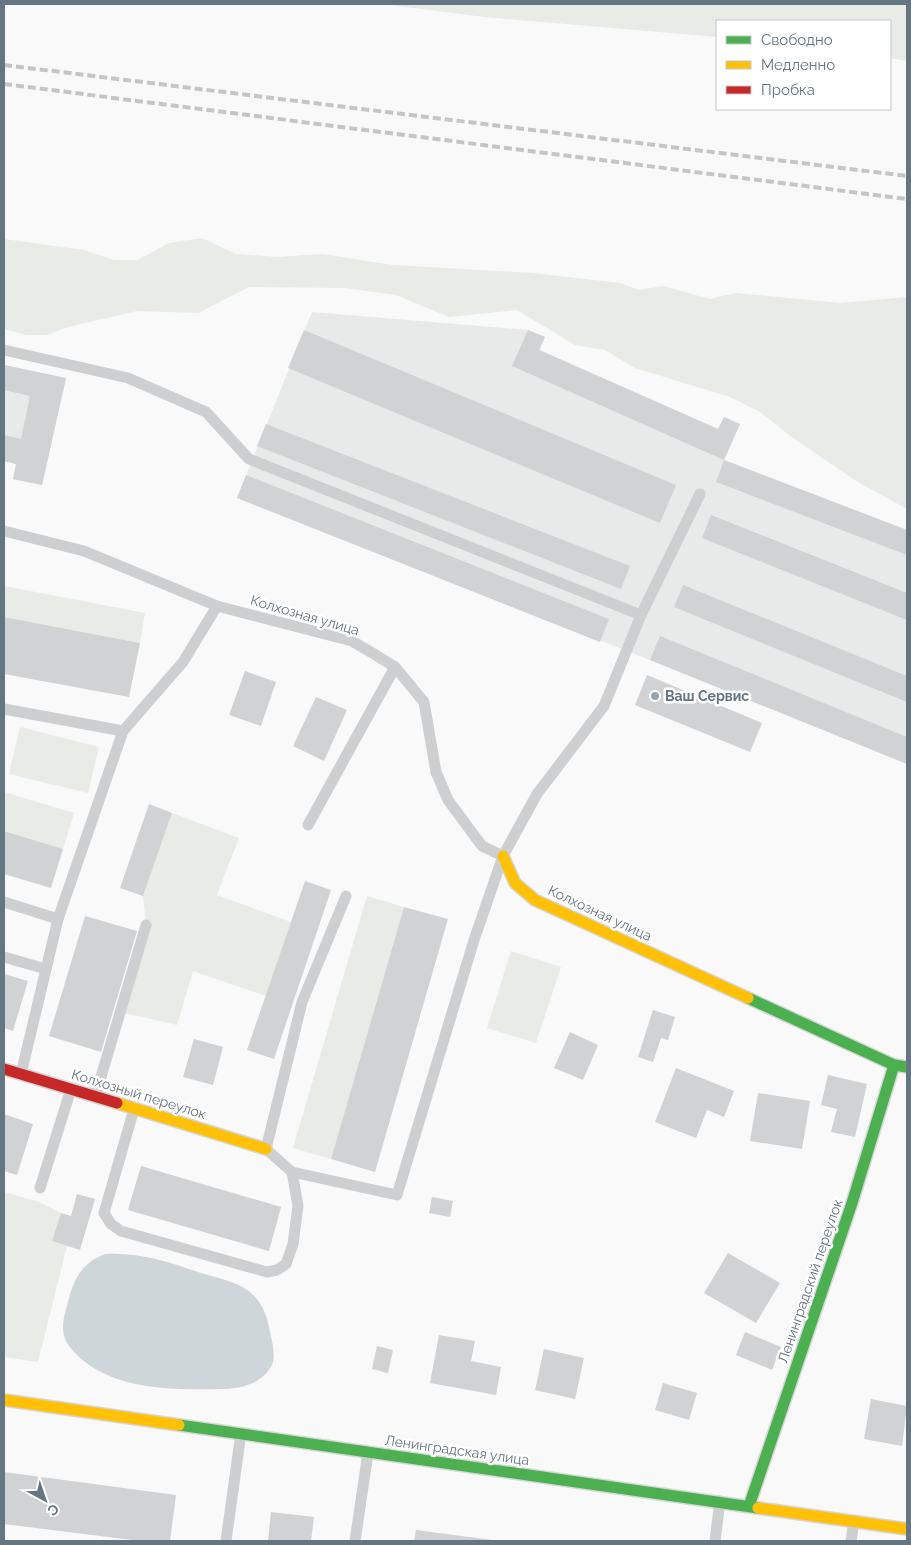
<svg xmlns="http://www.w3.org/2000/svg" width="911" height="1545" viewBox="0 0 911 1545" font-family="Raleway,sans-serif">
<rect width="100%" height="100%" fill="#f9f9f9"/>
<g fill="#e8e9e9">
<path d="M312,312L528,330L545,337L540,350L718,429L724,417L740,424L724,460L907,530V764L650,660L237,498Z"/>
<path d="M4,365L66,378L42,485L13,479L16,464L4,461Z"/>
</g>
<g fill="#e8ebe6">
<path d="M383,4H907V61L890,58V21H717V37L484,17Z"/>
<path d="M202,238L236,254L277,257L322,254L393,265L533,273L620,283L639,290L663,286L710,299L735,293L840,303L907,297V509L856,481L793,438L760,412L730,397L635,368L605,350L575,345L517,310L449,317L396,295L345,288L249,287L198,313L137,311L68,327L47,335H26L4,329V239L84,250L114,260H138L169,243Z"/>
<path d="M4,586L145,613L140,643L4,617Z"/>
<path d="M20,727L99,747L88,793L9,774Z"/>
<path d="M4,792L74,813L63,849L4,831Z"/>
<path d="M172,813L239,838L217,895L291,922L266,996L193,971L177,1025L120,1012L146,925L143,896Z"/>
<path d="M367,896L404,907L331,1159L293,1148Z"/>
<path d="M511,951L561,967L536,1043L487,1028Z"/>
<path d="M4,1192L39,1202L61,1213L52,1241L67,1246L38,1362L4,1357Z"/>
</g>
<path fill="#ced6d9" d="M105,1254C140,1252 169,1262 201,1273C217,1278 236,1281 250,1292C263,1303 267,1316 270,1332C272,1341 276,1356 272,1365C263,1383 241,1389 223,1389C175,1390 117,1391 79,1357C73,1351 66,1344 64,1335C61,1323 66,1310 69,1298C75,1276 84,1262 105,1254Z"/>
<g fill="#d0d2d3">
<path d="M304,330L676,485L660,523L288,368Z"/>
<path d="M528,330L545,337L539,350L718,429L724,417L740,424L724,460L512,366Z"/>
<path d="M4,365L66,378L42,485L13,479L16,464L4,461V435L21,439L30,396L4,390Z"/>
<path d="M266,424L630,566L621,589L257,446Z"/>
<path d="M724,460L907,530V555L716,482Z"/>
<path d="M246,475L609,619L600,642L237,498Z"/>
<path d="M711,515L907,593V620L702,538Z"/>
<path d="M683,585L907,676V702L674,607Z"/>
<path d="M4,617L140,643L129,697L4,674Z"/>
<path d="M660,636L907,737V764L650,660Z"/>
<path d="M245,671L276,682L261,726L229,715Z"/>
<path d="M647,675L762,723L750,752L635,705Z"/>
<path d="M316,697L347,710L324,761L293,746Z"/>
<path d="M149,804L172,813L143,896L120,888Z"/>
<path d="M4,831L63,849L51,888L4,874Z"/>
<path d="M305,881L331,890L274,1059L247,1050Z"/>
<path d="M404,907L448,919L375,1172L331,1159Z"/>
<path d="M85,916L137,931L101,1052L49,1036Z"/>
<path d="M4,974L28,981L13,1031L4,1028Z"/>
<path d="M653,1010L675,1017L668,1040L661,1038L653,1062L638,1057Z"/>
<path d="M570,1032L598,1045L583,1080L554,1068Z"/>
<path d="M194,1039L223,1047L213,1085L183,1077Z"/>
<path d="M676,1068L734,1091L724,1117L707,1110L696,1138L655,1122Z"/>
<path d="M828,1075L867,1084L855,1137L831,1132L837,1109L821,1105Z"/>
<path d="M758,1093L810,1101L802,1149L750,1141Z"/>
<path d="M4,1114L33,1124L17,1175L4,1171Z"/>
<path d="M141,1166L281,1207L269,1251L128,1210Z"/>
<path d="M77,1194L95,1199L80,1250L52,1241L61,1213L71,1216Z"/>
<path d="M432,1197L453,1201L450,1217L429,1213Z"/>
<path d="M728,1253L780,1283L756,1323L704,1293Z"/>
<path d="M745,1332L781,1347L772,1370L736,1355Z"/>
<path d="M439,1335L475,1341L471,1361L501,1367L496,1395L430,1383Z"/>
<path d="M377,1346L393,1350L388,1373L372,1369Z"/>
<path d="M544,1349L584,1358L575,1399L535,1390Z"/>
<path d="M663,1383L697,1393L689,1420L655,1410Z"/>
<path d="M871,1399L907,1406L902,1446L864,1439Z"/>
<path d="M4,1472L176,1495L170,1541H140L4,1524Z"/>
<path d="M271,1512L314,1517L311,1541H268Z"/>
<path d="M416,1530L492,1540V1541H414Z"/>
</g>
<g fill="none" stroke-linecap="round" stroke-linejoin="round">
<defs>
<g id="fast">
<path d="M748,998L894,1065L907,1067"/>
<path d="M179,1425L758,1508"/>
<path d="M749,1506L852,1203L894,1065"/>
</g>
<g id="slow">
<path d="M503,856L515,883L535,900L748,998"/>
<path d="M117,1103L266,1149"/>
<path d="M4,1400L179,1425"/>
<path d="M758,1508L907,1529"/>
</g>
<path id="jam" d="M4,1069L117,1103"/>
</defs>
<use href="#fast" stroke="#d5d6d7" stroke-width="14"/>
<use href="#slow" stroke="#d5d6d7" stroke-width="14"/>
<use href="#jam" stroke="#d5d6d7" stroke-width="14"/>
<g stroke="#cecfd0" stroke-width="11">
<path d="M4,350L128,378L206,412L249,459L641,615"/>
<path d="M4,531L84,551L217,606L352,641L374,654L395,667L424,702L436,772L448,800L482,846L503,856"/>
<path d="M4,709L123,731L58,919L21,1074"/>
<path d="M123,731L183,662L217,606"/>
<path d="M308,825L395,667"/>
<path d="M346,896L302,1002L266,1149L292,1172L397,1195L474,940L503,856L537,794L604,706L641,615L700,494"/>
<path d="M4,902L58,919"/>
<path d="M4,957L46,969"/>
<path d="M95,1097L146,925"/>
<path d="M134,1109L104,1213L111,1224L121,1231L267,1272L277,1270L286,1264L293,1244L298,1206L292,1172"/>
<path d="M40,1188L71,1089"/>
<path d="M226,1541L241,1433"/>
<path d="M355,1541L368,1453"/>
<path d="M715,1541L720,1501"/>
<path d="M851,1541L854,1521"/>
</g>
<use href="#fast" stroke="#4caf50" stroke-width="11"/>
<use href="#slow" stroke="#ffc107" stroke-width="11"/>
<use href="#jam" stroke="#c62828" stroke-width="11"/>
<g stroke="#c3c5c6" stroke-width="4" stroke-dasharray="8 4" stroke-linecap="butt">
<path d="M4,65L907,176"/>
<path d="M4,84L907,199"/>
</g>
</g>
<circle fill="#99a4ac" stroke="#fff" stroke-width="2" cx="655" cy="696" r="5"/>
<g text-anchor="middle" stroke-width="5" stroke-linejoin="round" paint-order="stroke">
<g font-size="14" fill="#657683" stroke="#fff">
<text transform="translate(305 615) rotate(16)" y="5">Колхозная улица</text>
<text transform="translate(600 913) rotate(25)" y="5">Колхозная улица</text>
<text transform="translate(139 1094) rotate(17)" y="5">Колхозный переулок</text>
<text transform="translate(810 1281) rotate(-71)" y="5">Ленинградский переулок</text>
<text transform="translate(457 1450) rotate(8)" y="5">Ленинградская улица</text>
</g>
<g font-size="14" font-weight="bold" fill="#657683" stroke="#fff" text-anchor="start">
<text x="665" y="701">Ваш Сервис</text>
</g>
</g>
<rect width="911" height="1545" fill="none" stroke="#657683" stroke-width="10"/>
<rect x="716" y="20" width="175" height="90" fill="#ffffff" stroke="#c1c8cd"/>
<rect x="726" y="36" width="25" height="8" fill="#4caf50" stroke="#c1c8cd"/>
<text x="761" y="45" font-size="15" fill="#657683">Свободно</text>
<rect x="726" y="61" width="25" height="8" fill="#ffc107" stroke="#c1c8cd"/>
<text x="761" y="70" font-size="15" fill="#657683">Медленно</text>
<rect x="726" y="86" width="25" height="8" fill="#c62828" stroke="#c1c8cd"/>
<text x="761" y="95" font-size="15" fill="#657683">Пробка</text>
<g transform="translate(45 1500) rotate(140)" stroke="#ffffff" stroke-width="4" paint-order="stroke">
<path d="M0-4L9 19L0 12L-9 19Z" fill="#657683"/>
<text y="-8" font-size="14" font-weight="bold" text-anchor="middle" fill="#657683">С</text>
</g>
</svg>
